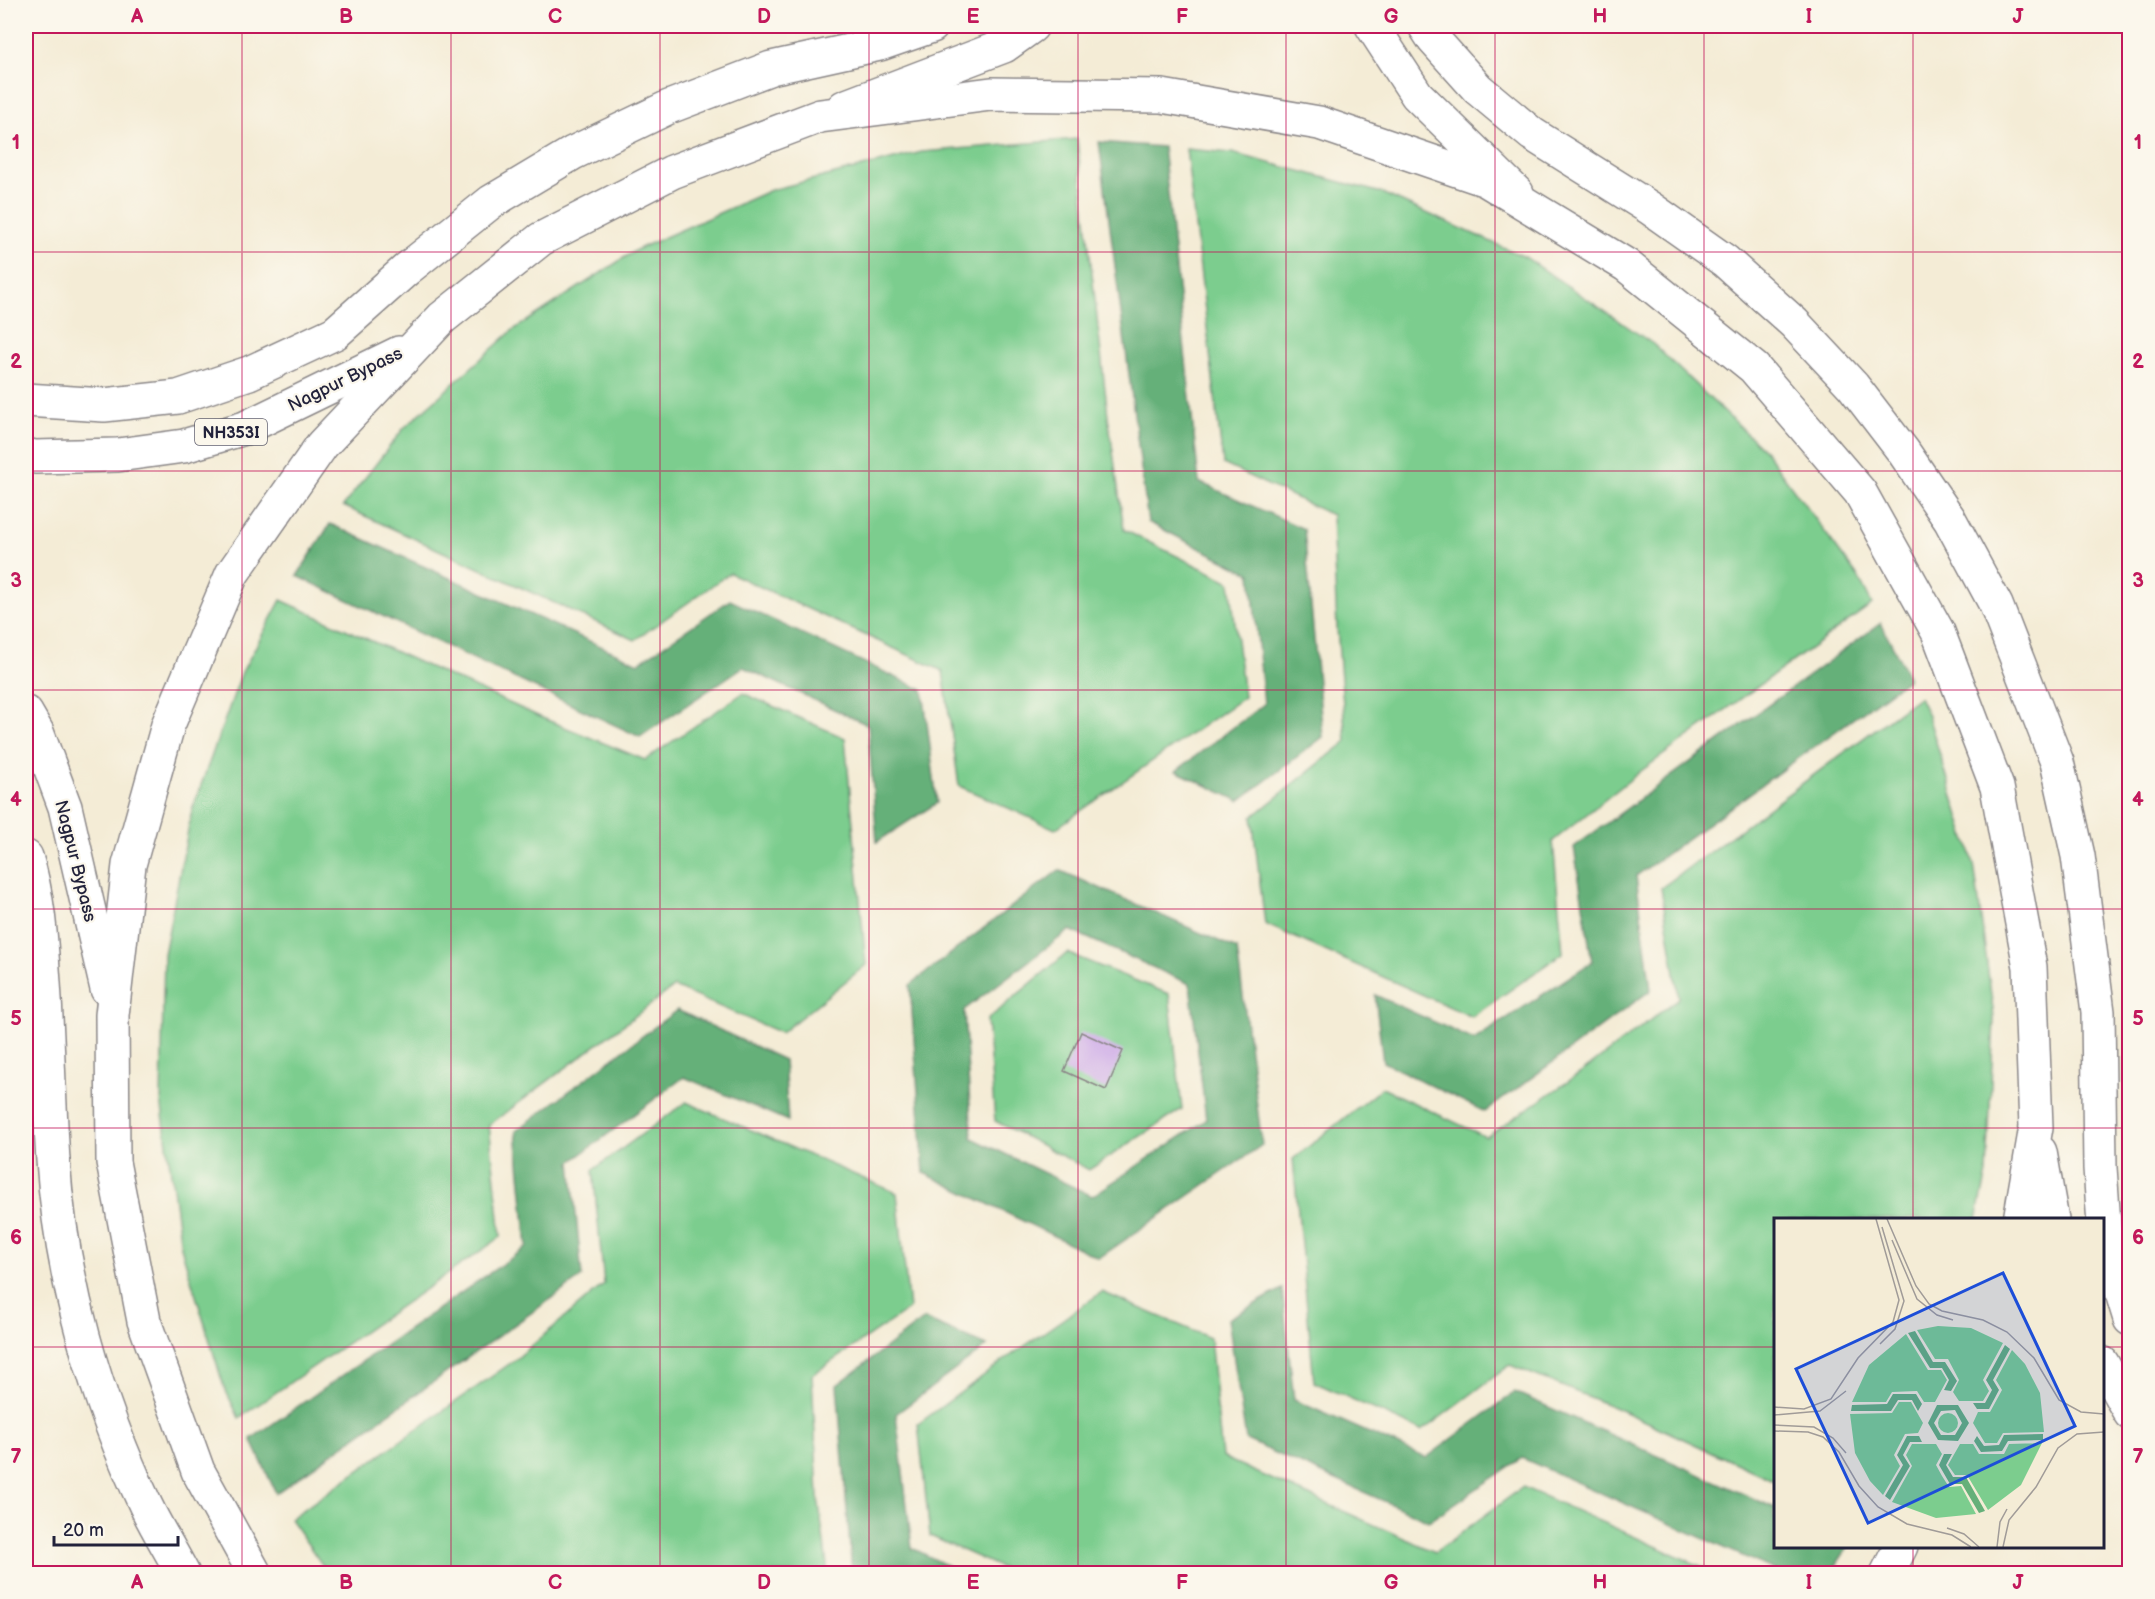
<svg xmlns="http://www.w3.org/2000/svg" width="2155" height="1599" viewBox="0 0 2155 1599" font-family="'Balsamiq Sans',sans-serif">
<rect width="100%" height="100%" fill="#fbf7ec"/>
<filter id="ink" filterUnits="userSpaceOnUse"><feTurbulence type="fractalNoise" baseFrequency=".0167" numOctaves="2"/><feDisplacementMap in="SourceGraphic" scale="12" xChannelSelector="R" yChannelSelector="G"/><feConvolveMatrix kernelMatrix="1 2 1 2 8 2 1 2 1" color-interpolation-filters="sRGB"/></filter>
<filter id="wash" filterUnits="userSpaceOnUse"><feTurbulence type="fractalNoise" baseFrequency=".008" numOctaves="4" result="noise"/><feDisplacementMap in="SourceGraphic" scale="24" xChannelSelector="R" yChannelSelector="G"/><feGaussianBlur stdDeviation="1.35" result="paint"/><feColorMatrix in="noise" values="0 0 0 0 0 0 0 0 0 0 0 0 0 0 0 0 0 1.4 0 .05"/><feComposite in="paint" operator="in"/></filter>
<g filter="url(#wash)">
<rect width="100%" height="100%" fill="#f4ecd6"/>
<g fill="#7ccd8e" stroke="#4f7864" stroke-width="1.5">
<path d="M1077,139L1108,416L1124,530L1230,582L1244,697L1055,829L959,786L943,671L730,573L635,640L343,506L404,428L513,330L636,250L771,190L922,152Z"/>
<path d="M1186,149L1232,153L1382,193L1525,257L1653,344L1766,452L1858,577L1872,604L1641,771L1553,841L1563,953L1472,1017L1265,924L1252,817L1346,742L1337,628L1332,515L1223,464Z"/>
<path d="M281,600L540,717L645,760L743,693L845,738L866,965L781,1033L674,987L489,1125L501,1237L239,1418L224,1387L181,1247L161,1100L164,954L192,810L242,672Z"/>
<path d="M1919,697L1928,716L1974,864L1994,1018L1987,1173L1977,1219L1776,1220L1775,1481L1616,1408L1510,1365L1422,1431L1314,1382L1293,1159L1382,1088L1486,1137L1582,1072L1679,998L1661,888Z"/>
<path d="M1067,953L1169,994L1182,1109L1089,1170L995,1121L987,1020Z"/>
<path d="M686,1102L897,1193L909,1309L812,1375L818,1496L828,1573H328L290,1519L515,1360L604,1284L593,1170Z"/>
<path d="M1102,1292L1210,1338L1222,1457L1435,1552L1523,1487L1716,1573L1015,1574L930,1536L918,1424L1010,1356Z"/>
</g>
<g fill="#65b079" stroke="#44695a" stroke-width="1.5" fill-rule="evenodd">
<path d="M1099,142L1163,147L1199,482L1304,529L1323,737L1239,801L1176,771L1264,704L1251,574L1148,522Z"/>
<path d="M330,524L638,663L730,600L923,690L937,803L877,842L868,725L743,667L640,737L297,576Z"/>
<path d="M1881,623L1909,678L1636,876L1651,990L1485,1112L1383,1062L1375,995L1474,1040L1592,962L1574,847Z"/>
<path d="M1059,870L1237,949L1262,1145L1099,1258L924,1173L910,985ZM1070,930L1190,984L1206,1120L1092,1196L972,1138L964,1010Z"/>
<path d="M677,1010L784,1060L788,1121L684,1077L571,1162L582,1277L276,1493L251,1439L527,1247L516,1131Z"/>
<path d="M1282,1289L1294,1400L1426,1458L1515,1392L1775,1508L1776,1546L1848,1547L1831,1573H1781L1522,1458L1429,1521L1246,1440L1228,1319Z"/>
<path d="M924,1319L987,1346L896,1414L912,1548L962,1573H852L837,1385Z"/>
</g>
<g id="blocks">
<path fill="#c8a2e7" d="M1081,1032L1123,1051L1106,1090L1064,1071Z"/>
</g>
</g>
<g filter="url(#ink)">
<use href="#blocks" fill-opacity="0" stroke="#8b8788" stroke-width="1.5"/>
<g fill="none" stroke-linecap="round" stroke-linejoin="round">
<defs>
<g id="tertiary">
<path d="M1372,26L1417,95L1517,193"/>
<path d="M844,107L1004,46L1032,26"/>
</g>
<g id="trunk">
<path d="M1425,26L1434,40L1478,89L1532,134L1650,208L1725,261L1794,323L1853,386L1903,451L1950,520L1996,605L2057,762L2078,856L2098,1012L2100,1168L2105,1238L2130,1319"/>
<path d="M26,400L104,405L178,397L249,373L335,333L407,269L491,202L573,153L669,107L771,68L880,44L932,26"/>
<path d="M26,455L35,457L118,455L184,446L245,428L399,353"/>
<path d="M26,713L37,732L65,807L107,989"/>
<path d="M26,857C39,898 41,941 44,983C48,1042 49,1101 53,1160C61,1278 95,1399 146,1506C157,1529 171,1551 183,1574"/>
<path d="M2040,1152L2052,1220"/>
<path d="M2102,1363L2130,1413"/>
<path d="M255,1574L198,1471L144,1321L113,1162L112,1015L129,865L168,725L232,574L322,445L442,318L541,239L672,172L820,116L991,94L1162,96L1319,123L1486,180L1626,265L1754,368L1860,492L1938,632L1997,787L2030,967L2036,1127L2020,1220"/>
<path d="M1887,1574L1901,1546"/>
</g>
</defs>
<use href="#tertiary" stroke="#8b8788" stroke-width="36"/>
<use href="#trunk" stroke="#8b8788" stroke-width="36"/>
<use href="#tertiary" stroke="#fff" stroke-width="33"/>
<use href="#trunk" stroke="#fff" stroke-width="33"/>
</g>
</g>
<path fill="none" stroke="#c2185b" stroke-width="1.5" stroke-opacity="0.55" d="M242,26V1574M451,26V1574M660,26V1574M869,26V1574M1078,26V1574M1286,26V1574M1495,26V1574M1704,26V1574M1913,26V1220M26,252H2130M26,471H2130M26,690H2130M26,909H2130M26,1128H2130M26,1347H1776M2102,1347H2130M1913,1546V1574"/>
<g text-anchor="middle" stroke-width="4.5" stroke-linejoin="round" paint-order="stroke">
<rect fill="#fbf7ec" stroke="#636270" stroke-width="1.5" x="195" y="419" width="72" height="26" rx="4.5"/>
<g font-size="16" font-weight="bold" fill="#22223b">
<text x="231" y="438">NH353I</text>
</g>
<g font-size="18" fill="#22223b" stroke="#fbf7ec">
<text transform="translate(345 379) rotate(-26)" y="6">Nagpur Bypass</text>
<text transform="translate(76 861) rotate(76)" y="6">Nagpur Bypass</text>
</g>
</g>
<g transform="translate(1774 1218)">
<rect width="330" height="330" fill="#f4ecd6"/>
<path d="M164,108L197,110L229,125L209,162L215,173L209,183H185L179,174L185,162L174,141H161L143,112ZM132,116L154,152H167L173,162L161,184H150L143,173L118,174L112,184H78L95,147ZM238,132L251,146L266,175L270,214L229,215L223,225H211L199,205L204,194H216L228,172L222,162ZM125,184H137L149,205L144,215L131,216L120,237L126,248L109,277L96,263L81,235L76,196L118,195ZM164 205a10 10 0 1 1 20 0a10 10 0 1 1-20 0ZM268,225L247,267L214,292L193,257H181L174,247L186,226H199L205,236H230L235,226ZM138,226H162L168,236L162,247L168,258L175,269L187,268L202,296L162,300L118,284L138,248L132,237Z" fill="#7ccd8e"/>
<path d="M141,113L159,144H171L183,163L177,173L170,172L175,162L168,150H156L134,115ZM231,127L236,131L219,162L225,172L215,191H203L199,185H211L218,172L212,162ZM119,176H142L148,186L144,193L138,182H124L117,193H77L78,187L113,186ZM163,187H184L195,205L184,223L164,222L154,205ZM181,192L188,205L181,217H167L160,205L167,193ZM269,216V222L234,223L228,233L207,234L200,223L203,218L210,228L225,227L230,217ZM133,218H145L148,224H136L129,237L136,248L116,282L111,278L129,247L123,237ZM170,236H178L172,247L179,259H192L211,293L205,295L188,266H176L165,247Z" fill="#65b079" fill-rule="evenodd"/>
<path fill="none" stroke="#a09b98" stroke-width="1.5" d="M113,1L142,68L155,86L168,93L209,102L233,114L260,140L285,182L307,194L330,196M118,22L143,81L163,97L179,102M106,126L121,111L130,83L108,9M0,189L30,191L57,181L84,140L119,104L125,82L102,1M0,197L46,193L72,173M0,207L40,209L59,220L72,235M0,213L34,214L49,219L65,234L85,268L104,289L133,306L178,317L197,329M173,310L190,316L205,329M223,329L226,304L233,291M229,329L235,302L262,269L284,230L303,216L330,214"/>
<path fill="#1d4ed8" fill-opacity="0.15" stroke="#1d4ed8" stroke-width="3" d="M229,55L301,208L94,305L22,151Z"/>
<rect width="330" height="330" fill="none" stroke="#22223b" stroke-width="3"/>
</g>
<rect width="2155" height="1599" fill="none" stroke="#fbf7ec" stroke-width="66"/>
<path d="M54 1536v9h124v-9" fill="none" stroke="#22223b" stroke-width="3"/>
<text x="63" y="1536" font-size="18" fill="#22223b" stroke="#fbf7ec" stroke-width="4.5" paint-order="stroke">20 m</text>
<rect x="33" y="33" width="2089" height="1533" fill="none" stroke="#c2185b" stroke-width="2"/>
<g font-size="20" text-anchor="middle" font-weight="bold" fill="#c2185b">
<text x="137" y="23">A</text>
<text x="346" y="23">B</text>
<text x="555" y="23">C</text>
<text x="764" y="23">D</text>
<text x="973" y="23">E</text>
<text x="1182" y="23">F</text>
<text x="1391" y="23">G</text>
<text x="1600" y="23">H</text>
<text x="1809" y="23">I</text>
<text x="2018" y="23">J</text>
<text x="16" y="149">1</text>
<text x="2138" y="149">1</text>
<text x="16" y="368">2</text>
<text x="2138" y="368">2</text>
<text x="16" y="587">3</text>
<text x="2138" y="587">3</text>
<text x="16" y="806">4</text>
<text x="2138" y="806">4</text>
<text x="16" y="1025">5</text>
<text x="2138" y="1025">5</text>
<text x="16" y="1244">6</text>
<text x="2138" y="1244">6</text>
<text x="16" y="1463">7</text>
<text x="2138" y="1463">7</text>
<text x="137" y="1589">A</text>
<text x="346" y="1589">B</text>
<text x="555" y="1589">C</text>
<text x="764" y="1589">D</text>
<text x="973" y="1589">E</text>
<text x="1182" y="1589">F</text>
<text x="1391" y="1589">G</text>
<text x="1600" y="1589">H</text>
<text x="1809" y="1589">I</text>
<text x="2018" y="1589">J</text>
</g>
</svg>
